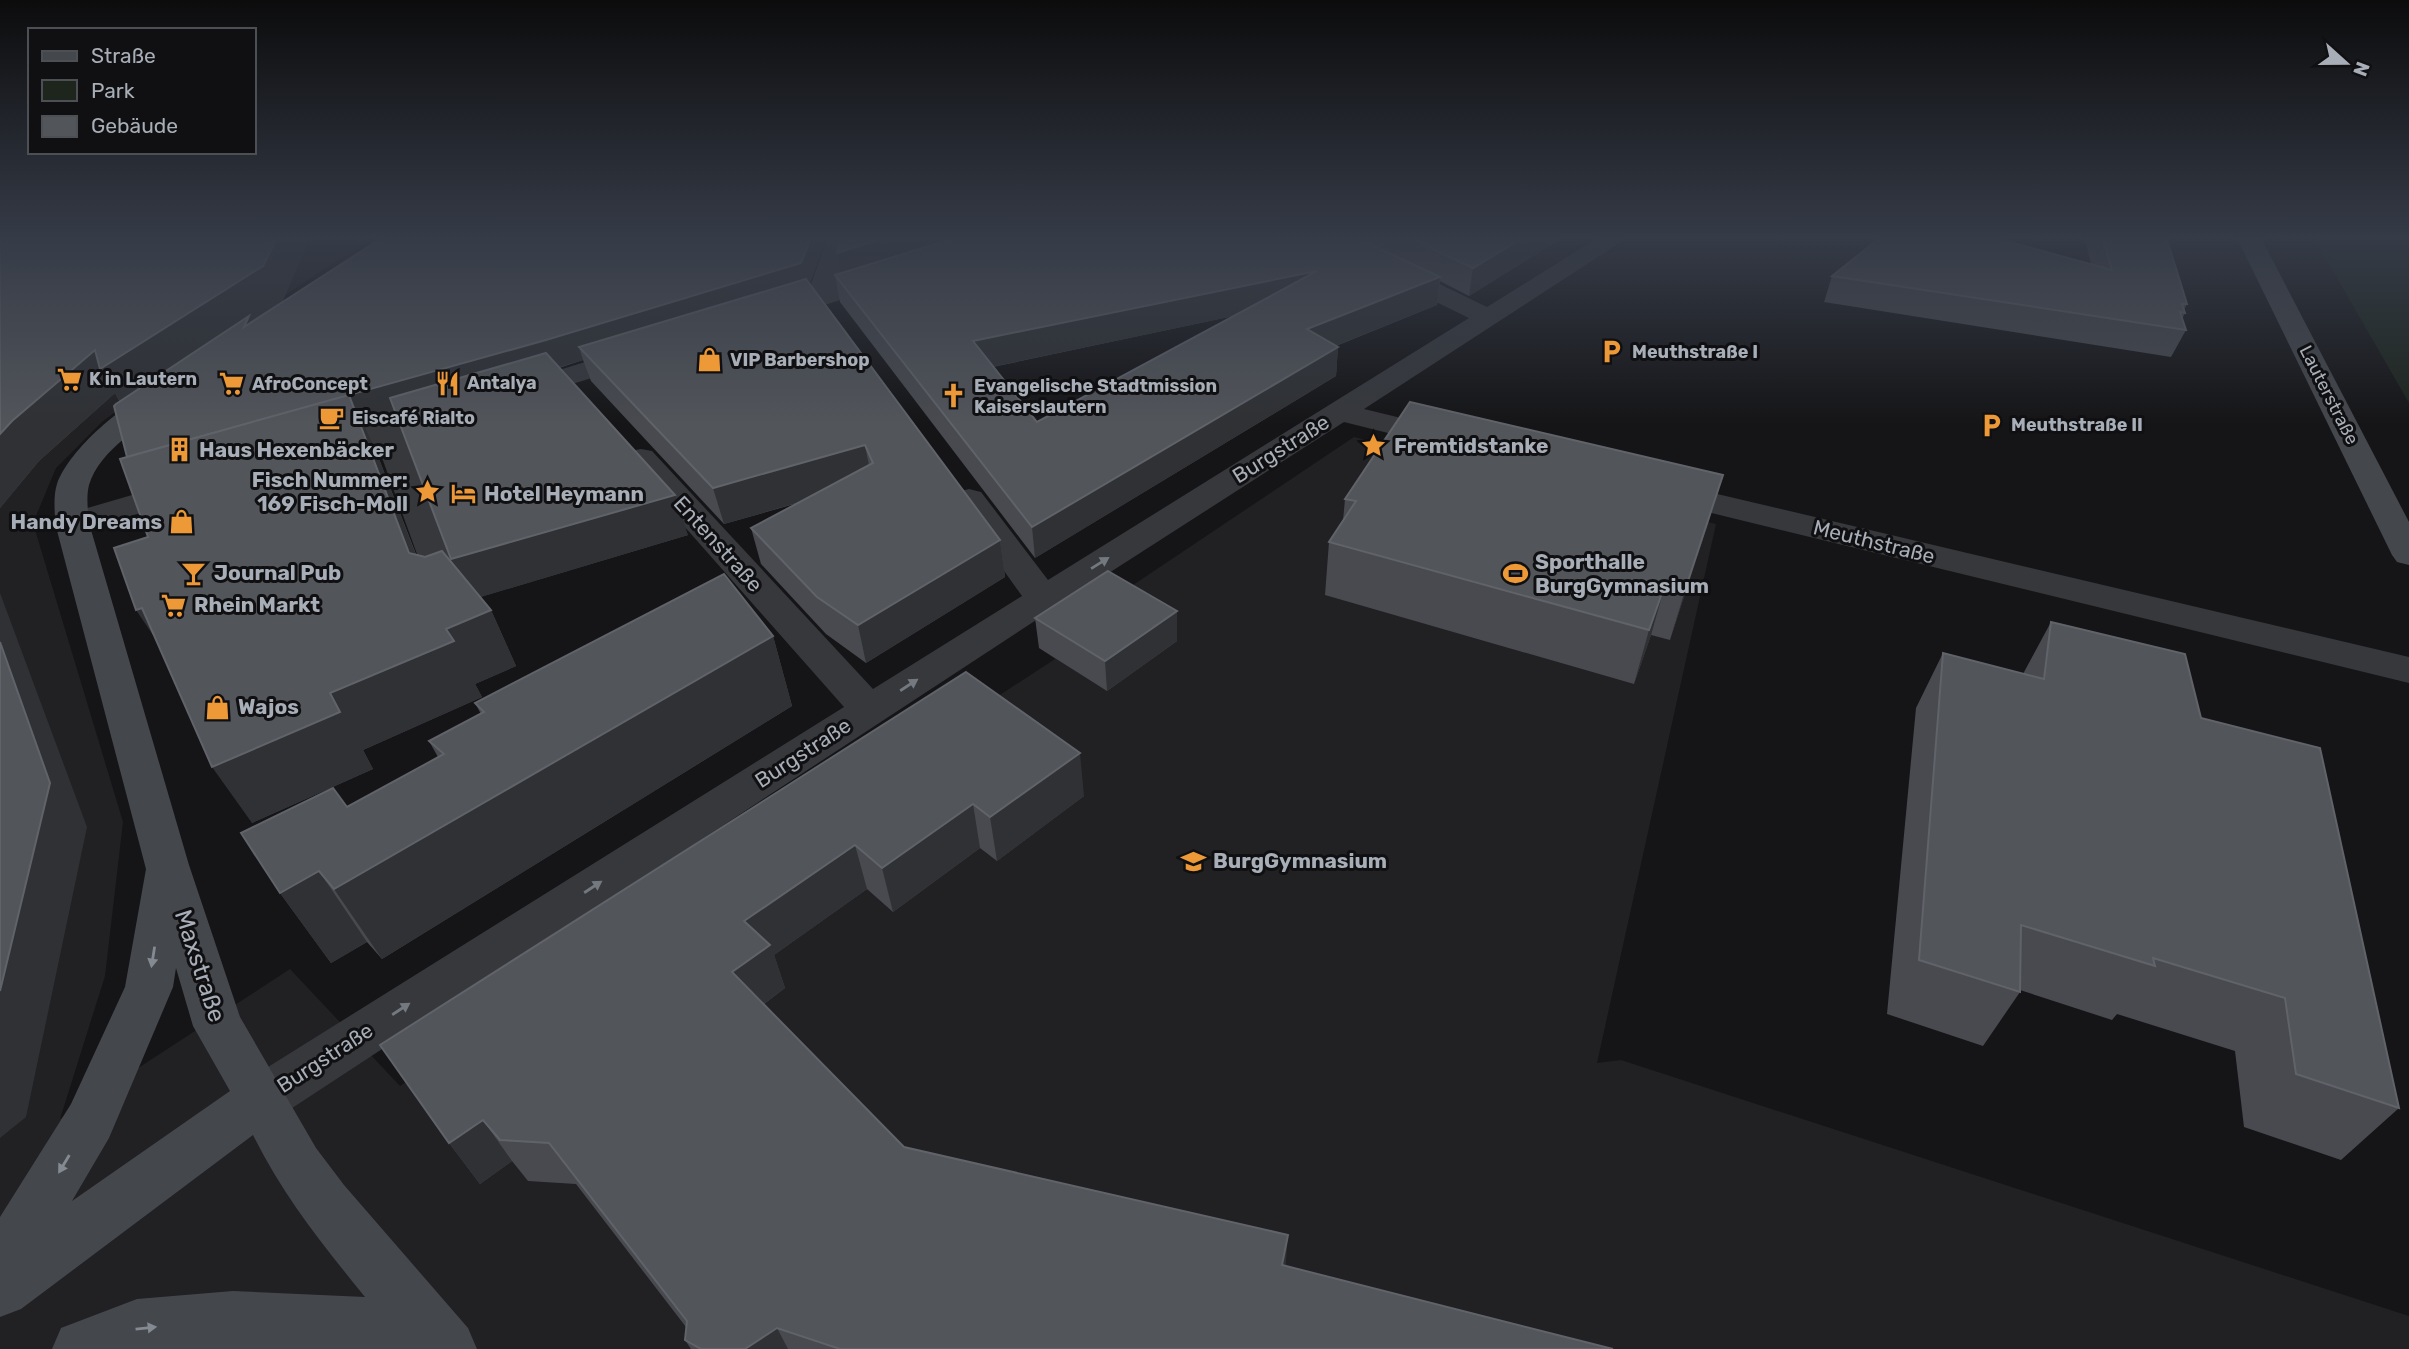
<svg xmlns="http://www.w3.org/2000/svg" width="2409" height="1349" viewBox="0 0 2409 1349" font-family="Rubik,sans-serif">
<rect width="100%" height="100%" fill="#151517"/>
<path fill="#212124" d="M0,236H374L160,378L102,422L56,468L33,523L123,822L105,976L60,1119L290,969L400,1086L1055,659L1039,648L1354,437L1716,524L1597,1063L1621,1060L2409,1316V1349H0Z"/>
<path fill="#1d251d" d="M2313,236H2409V403Z"/>
<g fill="none" stroke-linecap="round" stroke-linejoin="round">
<g fill="#36383c" fill-rule="evenodd">
<path d="M828,236H852L838,284L887,269L896,272L900,277L896,282L781,319H761L758,313L761,307L808,293Z"/>
<path d="M1308,236H1340L1487,307L1601,236H1630L1364,409L1455,431L1459,438L1455,445L1444,447L1344,422L1056,607L280,1116L262,1123L244,1116L236,1099L244,1082L844,707L630,465L625,458L630,451L641,449L652,451L873,689L1022,596L953,499L957,492L969,489L981,492L1048,580L1469,318L1311,241Z"/>
<path d="M637,346L647,349L651,355L647,361L517,401L507,398L502,392L507,386Z"/>
<path d="M449,403L460,406L464,412L460,418L404,435L469,598L464,606L451,609L438,606L433,598L377,444L319,460L308,458L303,451L308,444Z"/>
<path d="M187,479L199,482L203,489L199,496L72,533L60,530L55,523L60,516Z"/>
<path d="M1662,481L2409,657V683L1650,498L1646,491L1650,484Z"/>
</g>
<g fill="#44474c" fill-rule="evenodd">
<path d="M2236,236H2260L2409,522V565L2397,562L2392,555Z"/>
<path d="M161,390L172,393L176,399L172,405C143,425 100,449 89,485C86,497 88,511 89,523L189,865L240,1017L316,1148L344,1185L468,1328L477,1349H52L61,1328L137,1299L233,1291L365,1297C322,1244 284,1197 253,1135L21,1309L0,1317V1217L71,1104L125,987L146,869L55,523C55,511 53,496 57,484C69,450 126,399 161,390ZM176,968L193,1026L230,1091L72,1201L109,1138L173,987Z"/>
</g>
</g>
<g fill="#484a4f" fill-rule="evenodd">
<path d="M0,236L282,302L385,236H827L810,283L1000,540L1005,577L866,663L826,634L761,564L751,528L798,503L724,524L591,381L583,360L559,368L688,535L480,597L491,610L516,666L475,684L482,697L363,750L373,769L252,823L148,537L127,457L120,402L115,393L39,461L0,508ZM396,415L455,568L416,554L374,446L364,425Z"/>
<path d="M841,236H1565L1469,296L1440,281L1437,305L1336,346L1338,347L1336,376L1035,558L840,302L835,275L841,273ZM1233,316L1037,422L993,367Z"/>
<path d="M2084,236H2166L2187,304L2184,310L2185,313L2182,319L2186,330L2171,357L1824,302L1832,276L2091,264Z"/>
<path d="M1723,475L1670,640L1651,635L1634,684L1325,595L1329,542L1343,521L1345,499Z"/>
<path d="M1035,618L1177,641L1107,691L1039,648Z"/>
<path d="M2051,622L2201,718L2399,1108L2341,1160L2244,1127L2235,1051L2117,1014L2112,1020L2020,990V992L1983,1046L1887,1014L1916,708L1943,653L2023,674Z"/>
<path d="M773,636L792,706L382,959L367,942L331,963L280,893L438,757L429,741L481,714L475,703Z"/>
<path d="M966,672L1084,796L997,861L980,848L893,912L867,889L774,955L785,988L764,1004L904,1147L1285,1266L1613,1349H691L685,1340L686,1327L576,1184L528,1181L512,1161L480,1184L449,1143Z"/>
</g>
<g fill="#2f3134">
<path d="M278,236H311L282,303L124,408L115,393L39,461L0,508V434L12,421L95,350Z"/>
<path d="M812,236H827L807,291L579,347L583,360L364,425L374,446L436,607L127,457Z"/>
<path d="M891,236H981L842,280L837,253Z"/>
<path d="M1526,236H1565L1469,296L1473,268Z"/>
<path d="M1317,271L1315,299L977,370L973,341Z"/>
<path d="M1440,277L1437,305L1305,358L1307,329Z"/>
<path d="M1338,347L1336,376L1035,558L1032,527Z"/>
<path d="M865,445L872,481L724,524L713,488Z"/>
<path d="M1723,475L1707,527L1670,640L1686,587Z"/>
<path d="M675,495L688,535L471,600L451,559Z"/>
<path d="M1000,540L1005,577L866,663L858,625Z"/>
<path d="M1666,582L1651,635L1634,684L1649,630Z"/>
<path d="M0,593L87,827L26,1117L0,1138Z"/>
<path d="M142,608L174,666L136,610Z"/>
<path d="M491,610L516,666L475,684L482,697L363,750L373,769L252,823L212,767L330,693L446,629Z"/>
<path d="M1177,611V641L1107,691L1105,661Z"/>
<path d="M773,636L792,706L382,959L334,889Z"/>
<path d="M1080,753L1084,796L997,861L990,817Z"/>
<path d="M973,804L980,848L893,912L882,868Z"/>
<path d="M855,845L867,889L774,955L785,988L749,1015L732,972L744,921Z"/>
<path d="M319,871L367,942L331,963L280,893Z"/>
<path d="M483,1120L512,1161L480,1184L449,1143Z"/>
<path d="M1288,1235L1285,1274L1282,1265Z"/>
<path d="M777,1328L788,1349H745Z"/>
</g>
<g fill="#52555a" stroke="#606369" stroke-width="2" fill-rule="evenodd">
<path d="M0,236H278L263,266L100,369L95,350L12,421L0,434Z"/>
<path d="M385,236H812L801,263L546,340L127,457L114,406L116,404L249,316L244,327Z"/>
<path d="M841,236H891L837,253Z"/>
<path d="M961,236H1352L1440,277L1307,329L1338,347L1032,527L835,275ZM1317,271L1037,422L973,341Z"/>
<path d="M1405,236H1526L1473,268Z"/>
<path d="M1882,236H1988L2112,270L2102,236H2166L2187,304H2182L2185,313L2180,312L2186,330L1832,276Z"/>
<path d="M806,279L1000,540L858,625L817,597L751,528L873,463L865,445L713,488L579,347Z"/>
<path d="M546,353L675,495L451,559L390,398Z"/>
<path d="M349,395L409,553L425,557L442,551L491,610L446,629L454,641L330,693L340,712L212,767L142,608L136,610L114,548L148,537L120,459Z"/>
<path d="M1410,402L1723,475L1686,587L1666,582L1649,630L1329,542L1356,501L1345,499Z"/>
<path d="M1108,571L1177,611L1105,661L1035,618Z"/>
<path d="M724,574L773,636L334,889L319,871L280,893L241,833L333,788L347,807L444,754L429,741L484,712L475,703Z"/>
<path d="M2051,622L2185,654L2201,718L2320,748L2399,1108L2296,1074L2285,998L2153,958L2155,966L2021,925L2020,992L1919,960L1943,653L2044,679Z"/>
<path d="M0,642L50,783L0,991Z"/>
<path d="M966,672L1080,753L990,817L973,804L882,868L855,845L744,921L770,945L732,972L904,1147L1288,1235L1282,1265L1613,1349H840L777,1328L745,1349H701L685,1340L687,1321L549,1143L500,1140L483,1120L449,1143L380,1045Z"/>
</g>
<defs><path id="oneway-solid" d="M-6-.8H1V-3.2L6.5 0L1 3.2V.8H-6Z" transform="scale(1.75)"/></defs>
<g fill="#747980">
<use href="#oneway-solid" transform="translate(1100 563) rotate(-32)"/>
<use href="#oneway-solid" transform="translate(909 685) rotate(-33)"/>
<use href="#oneway-solid" transform="translate(593 887) rotate(-33)"/>
<use href="#oneway-solid" transform="translate(401 1009) rotate(-33)"/>
</g>
<g fill="#848a92">
<use href="#oneway-solid" transform="translate(153 957) rotate(99)"/>
<use href="#oneway-solid" transform="translate(64 1164) rotate(121)"/>
<use href="#oneway-solid" transform="translate(146 1328) rotate(-6)"/>
</g>
<linearGradient id="sky" x2="0" y2="1"><stop stop-color="#0c0c0d"/><stop offset="0.56" stop-color="#353b47"/><stop offset="1" stop-color="#353b47" stop-opacity="0"/></linearGradient>
<rect width="2409" height="425" fill="url(#sky)"/>
<defs>
<symbol id="parking-bare" viewBox="-9 -9 18 18"><path d="M-3.5-5.5H1a3.5 3.5 0 0 1 0 7H-1V5.5H-3.5ZM-1-3.4V-.6H.8a1.4 1.4 0 0 0 0-2.8Z" fill="#ed9937" stroke="#101012" stroke-width="2.5" paint-order="stroke"/></symbol>
<symbol id="shop-bare" viewBox="-9 -9 18 18"><path d="M-5-2.5h2.3a2.7 3.5 0 0 1 5.4 0H5L5.5 6h-11ZM-1.5-2.5h3a1.5 2.3 0 0 0-3 0Z" fill="#ed9937" stroke="#101012" stroke-width="2.5" paint-order="stroke"/></symbol>
<symbol id="supermarket-bare" viewBox="-9 -9 18 18"><path d="M-6-5.5h2.5l.6 2H6L4.5 2H-2.5L-4.4-4H-6ZM-1.5 3.2a1.3 1.3 0 1 0 .1 0ZM3 3.2a1.3 1.3 0 1 0 .1 0Z" fill="#ed9937" stroke="#101012" stroke-width="2.5" paint-order="stroke"/></symbol>
<symbol id="restaurant-bare" viewBox="-9 -9 18 18"><path d="M-5-6h1v4h1v-4h1v4h1v-4h1v5L-1.5 .5V6h-2V.5L-5-1ZM5-6V6H3V1.5H1.5Q1.5-4 5-6Z" fill="#ed9937" stroke="#101012" stroke-width="2.5" paint-order="stroke"/></symbol>
<symbol id="church-bare" viewBox="-9 -9 18 18"><path d="M-1.2-6h2.4v3.5h3.3v2.4h-3.3V6h-2.4V-.1h-3.3v-2.4h3.3Z" fill="#ed9937" stroke="#101012" stroke-width="2.5" paint-order="stroke"/></symbol>
<symbol id="cafe-bare" viewBox="-9 -9 18 18"><path d="M-5.5-4.5H6V0H3Q3 3.5 0 3.5H-2.5Q-5.5 3.5-5.5 0ZM3-3.2v2h1.7v-2ZM-6 4.5H4V6H-6Z" fill="#ed9937" stroke="#101012" stroke-width="2.5" paint-order="stroke"/></symbol>
<symbol id="sight-bare" viewBox="-9 -9 18 18"><path d="M0-6L1.8-2.2L6-1.7L2.9 1.2L3.7 5.4L0 3.3L-3.7 5.4L-2.9 1.2L-6-1.7L-1.8-2.2Z" fill="#ed9937" stroke="#101012" stroke-width="2.5" paint-order="stroke"/></symbol>
<symbol id="building-bare" viewBox="-9 -9 18 18"><path d="M-4-6H4V6H1V3H-1V6H-4ZM-2.5-4.3h1.7v1.8h-1.7ZM.8-4.3h1.7v1.8H.8ZM-2.5-1h1.7V.8h-1.7ZM.8-1h1.7V.8H.8Z" fill="#ed9937" stroke="#101012" stroke-width="2.5" paint-order="stroke"/></symbol>
<symbol id="hotel-bare" viewBox="-9 -9 18 18"><path d="M-6-4.5h1.5V1H6V5H4.5V3h-9V5H-6ZM-4 0a1.8 1.8 0 1 1 3.6 0ZM.5 0V-2.5h3Q6-2.5 6 0Z" fill="#ed9937" stroke="#101012" stroke-width="2.5" paint-order="stroke"/></symbol>
<symbol id="bar-bare" viewBox="-9 -9 18 18"><path d="M-6-5H6L.8 .8V4.5H3.5V6h-7V4.5H-.8V.8Z" fill="#ed9937" stroke="#101012" stroke-width="2.5" paint-order="stroke"/></symbol>
<symbol id="stadium-bare" viewBox="-9 -9 18 18"><path d="M0-5a6.5 5 0 1 0 0 10a6.5 5 0 1 0 0-10ZM-3.5-1.8h7v3.6h-7Z" fill="#ed9937" stroke="#101012" stroke-width="2.5" paint-order="stroke"/></symbol>
<symbol id="school-bare" viewBox="-9 -9 18 18"><path d="M0-5L7-2L0 1L-7-2ZM-4 1L0 2.5L4 1V4Q0 6-4 4Z" fill="#ed9937" stroke="#101012" stroke-width="2.5" paint-order="stroke"/></symbol>
</defs>
<g fill-rule="evenodd">
<use href="#parking-bare" x="1594" y="334" width="35" height="35"/>
<use href="#shop-bare" x="692" y="342" width="35" height="35"/>
<use href="#supermarket-bare" x="52" y="362" width="35" height="35"/>
<use href="#restaurant-bare" x="430" y="366" width="35" height="35"/>
<use href="#supermarket-bare" x="214" y="366" width="35" height="35"/>
<use href="#church-bare" x="936" y="378" width="35" height="35"/>
<use href="#cafe-bare" x="314" y="400" width="35" height="35"/>
<use href="#parking-bare" x="1974" y="408" width="35" height="35"/>
<use href="#sight-bare" x="1356" y="428" width="35" height="35"/>
<use href="#building-bare" x="162" y="432" width="35" height="35"/>
<use href="#sight-bare" x="410" y="474" width="35" height="35"/>
<use href="#hotel-bare" x="446" y="476" width="35" height="35"/>
<use href="#shop-bare" x="164" y="504" width="35" height="35"/>
<use href="#bar-bare" x="176" y="556" width="35" height="35"/>
<use href="#stadium-bare" x="1498" y="556" width="35" height="35"/>
<use href="#supermarket-bare" x="156" y="588" width="35" height="35"/>
<use href="#shop-bare" x="200" y="690" width="35" height="35"/>
<use href="#school-bare" x="1176" y="844" width="35" height="35"/>
</g>
<g text-anchor="middle" stroke-width="6" stroke-linejoin="round" paint-order="stroke">
<g font-size="18" font-weight="bold" fill="#a7aeb7" stroke="#101012" text-anchor="start">
<text x="1632" y="358">Meuthstraße I</text>
<text x="730" y="366">VIP Barbershop</text>
<text x="89" y="385">K in Lautern</text>
<text x="467" y="389">Antalya</text>
<text x="252" y="390">AfroConcept</text>
<text x="974" y="392">Evangelische Stadtmission<tspan x="974" dy="21">Kaiserslautern</tspan></text>
<text x="352" y="424">Eiscafé Rialto</text>
<text x="2011" y="431">Meuthstraße II</text>
</g>
<g font-size="18" fill="#a7aeb7" stroke="#101012">
<text transform="translate(2329 395) rotate(63)" y="6">Lauterstraße</text>
</g>
<g font-size="21" font-weight="bold" fill="#a7aeb7" stroke="#101012" text-anchor="start">
<text x="1394" y="453">Fremtidstanke</text>
<text x="199" y="457">Haus Hexenbäcker</text>
<text x="408" y="487" text-anchor="end">Fisch Nummer:<tspan x="408" dy="24">169 Fisch-Moll</tspan></text>
<text x="484" y="501">Hotel Heymann</text>
<text x="162" y="529" text-anchor="end">Handy Dreams</text>
<text x="1535" y="569">Sporthalle<tspan x="1535" dy="24">BurgGymnasium</tspan></text>
<text x="214" y="580">Journal Pub</text>
<text x="194" y="612">Rhein Markt</text>
<text x="238" y="714">Wajos</text>
<text x="1213" y="868">BurgGymnasium</text>
</g>
<g font-size="21" fill="#a7aeb7" stroke="#101012">
<text transform="translate(1281 449) rotate(-32)" y="7">Burgstraße</text>
<text transform="translate(1874 542) rotate(14)" y="7">Meuthstraße</text>
<text transform="translate(718 544) rotate(48)" y="7">Entenstraße</text>
<text transform="translate(803 753) rotate(-33)" y="7">Burgstraße</text>
<text transform="translate(325 1058) rotate(-33)" y="7">Burgstraße</text>
</g>
<g font-size="24" fill="#a7aeb7" stroke="#101012">
<text transform="translate(200 966) rotate(72)" y="8">Maxstraße</text>
</g>
</g>
<rect x="28" y="28" width="228" height="126" fill="#101012" stroke="#4c4f54" stroke-width="2"/>
<rect x="42" y="51" width="35" height="10" fill="#44474c" stroke="#4c4f54" stroke-width="2"/>
<text x="91" y="63" font-size="21" fill="#a7aeb7">Straße</text>
<rect x="42" y="80" width="35" height="21" fill="#1d251d" stroke="#4c4f54" stroke-width="2"/>
<text x="91" y="98" font-size="21" fill="#a7aeb7">Park</text>
<rect x="42" y="116" width="35" height="21" fill="#52555a" stroke="#4c4f54" stroke-width="2"/>
<text x="91" y="133" font-size="21" fill="#a7aeb7">Gebäude</text>
<g transform="translate(2346 63) rotate(111)" stroke="#101012" stroke-width="5" paint-order="stroke">
<path d="M0-5L12 26L0 18L-12 26Z" fill="#a7aeb7"/>
<text y="-10" font-size="19" font-weight="bold" text-anchor="middle" fill="#a7aeb7">N</text>
</g>
</svg>
